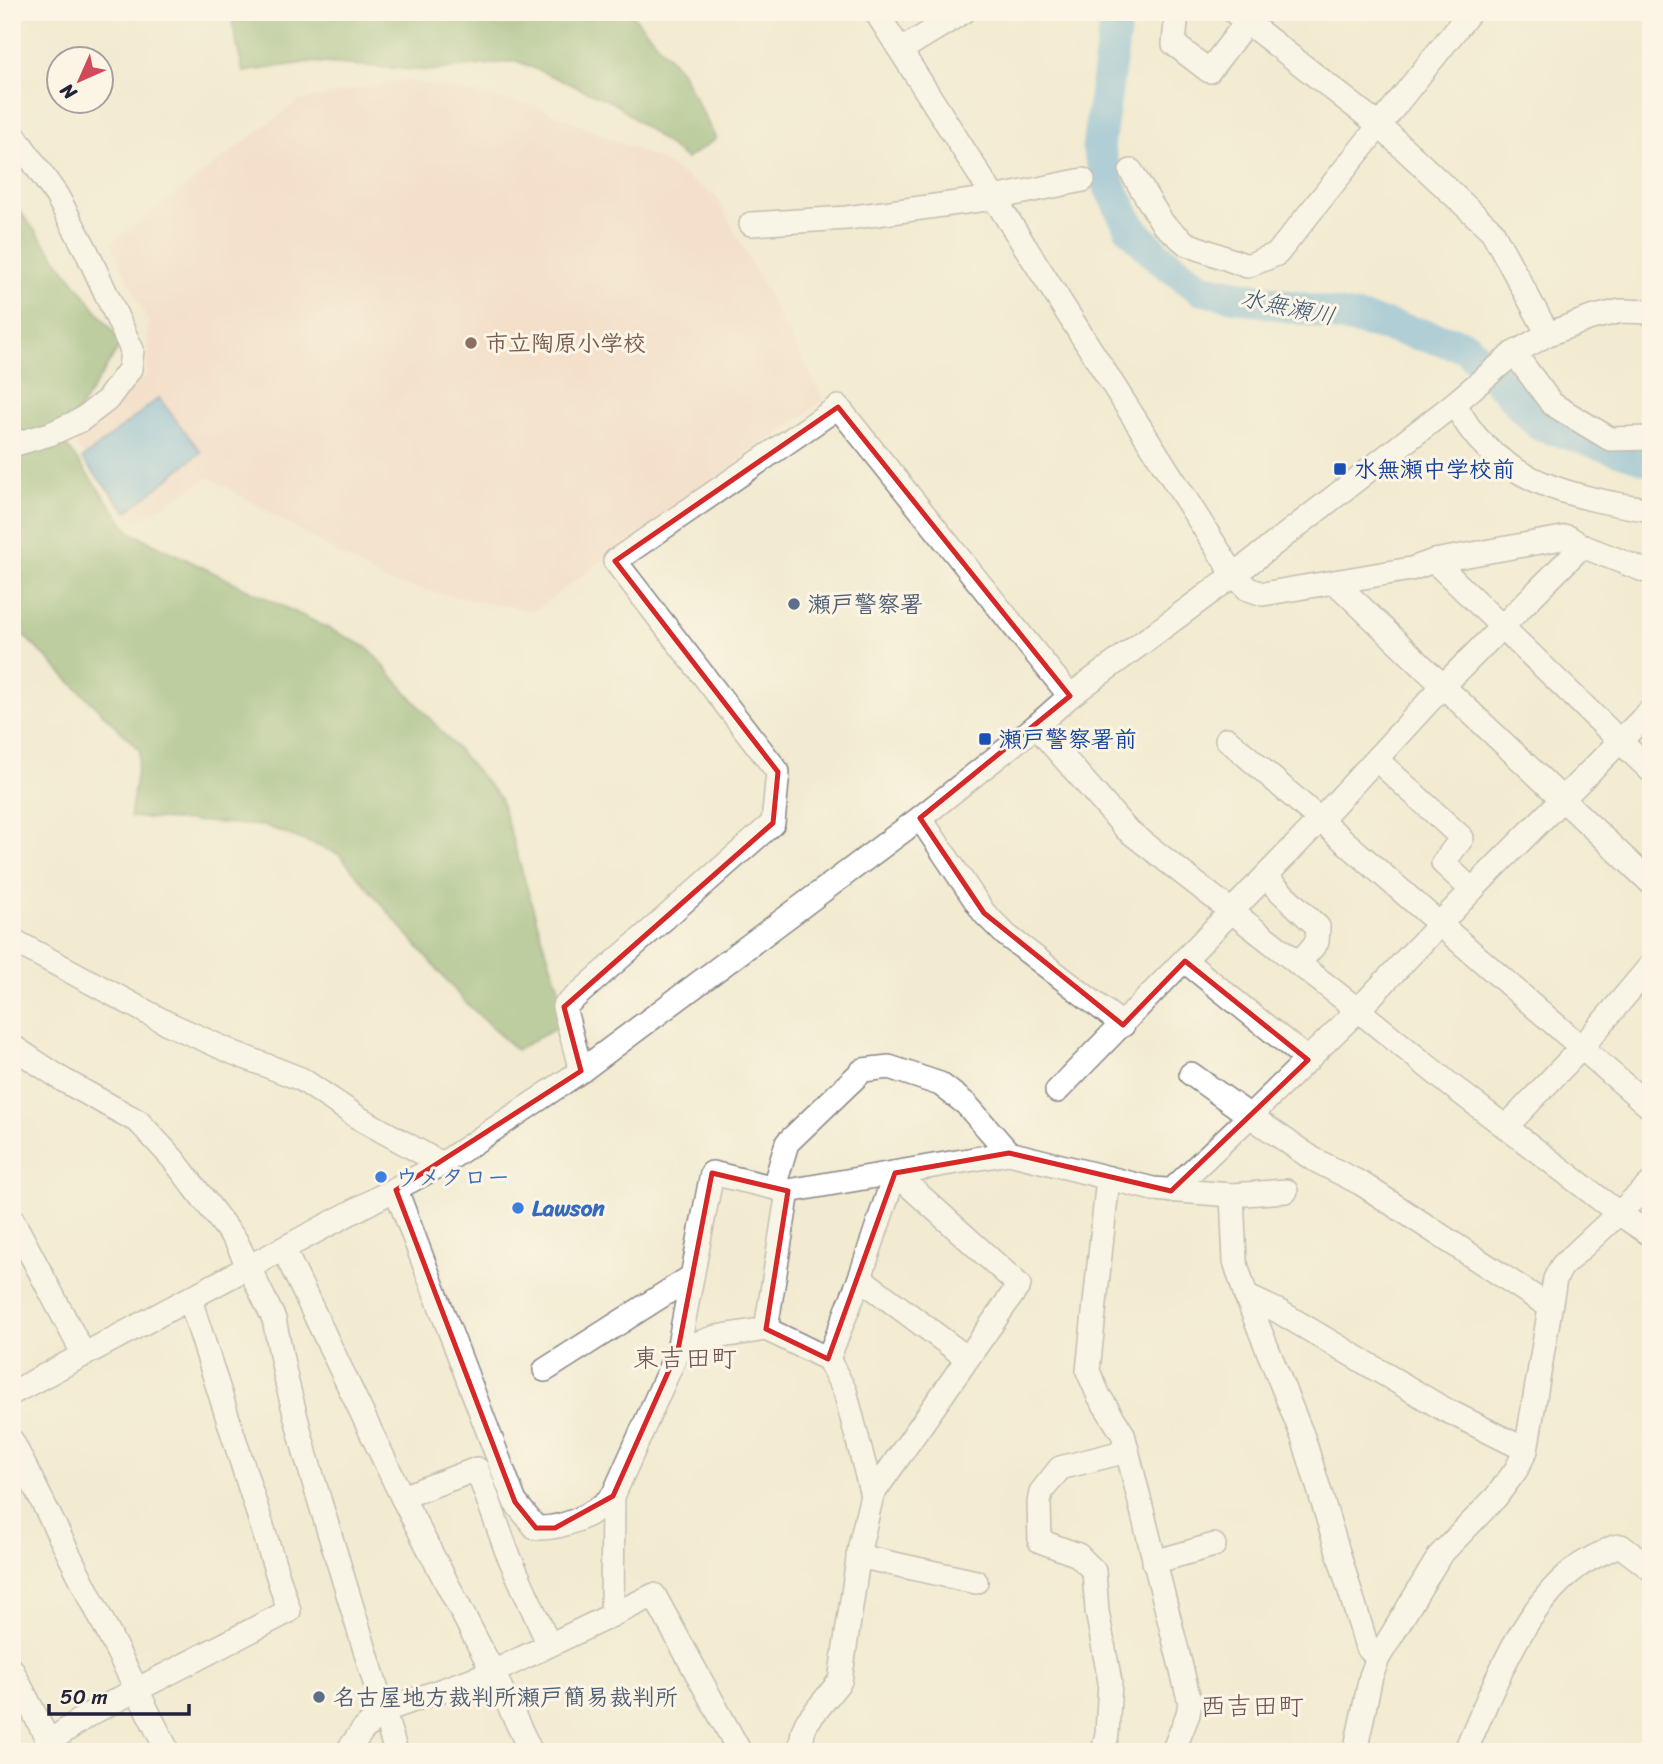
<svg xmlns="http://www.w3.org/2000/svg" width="1663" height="1764" viewBox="0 0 1663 1764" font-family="Sriracha,'Klee One',sans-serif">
<rect width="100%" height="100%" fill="#fcf5e5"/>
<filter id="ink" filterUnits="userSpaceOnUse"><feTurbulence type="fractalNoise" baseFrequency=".0143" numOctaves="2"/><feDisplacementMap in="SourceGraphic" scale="14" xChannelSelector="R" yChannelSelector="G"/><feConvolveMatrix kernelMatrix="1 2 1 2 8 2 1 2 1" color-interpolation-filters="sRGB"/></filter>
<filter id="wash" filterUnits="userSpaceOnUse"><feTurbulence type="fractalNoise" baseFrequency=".00686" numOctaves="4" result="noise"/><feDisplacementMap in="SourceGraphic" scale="28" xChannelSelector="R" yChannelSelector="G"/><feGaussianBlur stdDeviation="1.57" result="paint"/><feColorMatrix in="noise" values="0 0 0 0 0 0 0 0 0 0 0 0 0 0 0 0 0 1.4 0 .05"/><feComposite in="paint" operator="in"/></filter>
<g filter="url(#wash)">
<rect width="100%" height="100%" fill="#f2ebd1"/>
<path fill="#f5d2c2" d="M406,80L534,105L662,161L717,198L824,400L534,611L473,601L386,582L209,477L135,523L77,448L76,439L146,375L148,323L111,243L298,101Z"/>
<g fill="#7ca962" stroke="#4f664e" stroke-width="2">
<path d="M242,12H630L681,71L716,139L686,159L614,103L517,61L429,71L310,62L243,72L232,22Z"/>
<path d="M12,201L122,343L61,438L130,532L367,647L500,798L542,938L570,1021L516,1050L464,1001L339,854L266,826L130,817L140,750L12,624Z"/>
</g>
<path fill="#61abd9" stroke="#42668a" stroke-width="2" d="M159,398L201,452L127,512L82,459Z"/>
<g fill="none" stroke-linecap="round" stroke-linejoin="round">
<path stroke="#61abd9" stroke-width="33" d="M1117,12L1098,147L1109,185L1130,227L1156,255L1201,289L1376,323L1465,346L1539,424L1651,460"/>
</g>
</g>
<g filter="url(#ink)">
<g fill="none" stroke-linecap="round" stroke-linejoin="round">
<defs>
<g id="minor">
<path d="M876,12L1234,575L1248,589L1263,594L1411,569L1434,561L1651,771"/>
<path d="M1177,12L1174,44L1209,71L1246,23"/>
<path d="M1234,12L1380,126L1492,231L1548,334"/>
<path d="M901,50L963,12"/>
<path d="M12,132L57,196L86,250L132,350L130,369L107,400L81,420L50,434L12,445"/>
<path d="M1131,171L1163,224L1187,244L1247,266L1277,254L1470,12"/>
<path d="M751,224L847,218L994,198L1083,180"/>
<path d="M1514,353L1552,404L1610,439L1651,438"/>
<path d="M1455,403C1491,481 1574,498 1651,510"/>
<path d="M1434,561L1568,537L1582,546"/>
<path d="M1335,582L1443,686L1582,546L1651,573"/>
<path d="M1036,726L1126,829L1358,1010L1448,1083L1617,1212L1651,1235"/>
<path d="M1227,739L1651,1108"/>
<path d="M1376,759L1462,838L1443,863L1472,890"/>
<path d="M920,818L984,913L1006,935L1123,1025"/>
<path d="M1265,877L1318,927L1317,942L1298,964"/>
<path d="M12,940L165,1022L234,1053L301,1079L359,1118L442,1164"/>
<path d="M1185,961L1308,1060"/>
<path d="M12,1046L63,1080L139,1122L173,1159L236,1241L274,1319L286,1379L306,1456L396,1752"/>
<path d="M581,1071L564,1007L773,823L778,772L615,561L838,407L1070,696"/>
<path d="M1057,1091L1320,820L1443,686L1651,883"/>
<path d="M1506,1127L1582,1047L1651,965"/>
<path d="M1108,1178L1088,1371L1099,1396L1123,1434L1190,1703L1188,1714L1173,1752"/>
<path d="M774,1187L787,1143L863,1070L889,1067L940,1084L966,1104L1009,1153"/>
<path d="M396,1190L515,1502L536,1528C563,1529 593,1516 613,1496"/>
<path d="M1171,1191L1250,1116L1191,1074"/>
<path d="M1232,1195L1286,1191"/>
<path d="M12,1219L84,1355"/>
<path d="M284,1250L402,1497L493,1672L531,1752"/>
<path d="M860,1278L967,1358"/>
<path d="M1246,1296L1278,1311L1442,1408L1526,1450"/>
<path d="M1550,1307L1362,1184L1313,1159L1250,1116L1358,1010L1472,890L1651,710"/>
<path d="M766,1329L788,1191"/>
<path d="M678,1350L716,1337L766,1329L828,1359L845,1391L872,1495L860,1546L840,1681L807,1722L803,1731L800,1752"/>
<path d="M828,1359L860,1278L895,1173"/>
<path d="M545,1370L691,1277"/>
<path d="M12,1393L442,1164L581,1071L920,818L1036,726L1070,696L1234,575L1455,403L1514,353L1548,334L1591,318L1621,311L1651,312"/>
<path d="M12,1441L168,1752"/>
<path d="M872,1495L1019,1285L895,1173"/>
<path d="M402,1497L477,1469L507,1552L549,1645"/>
<path d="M858,1556L976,1582"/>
<path d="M1154,1562L1214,1545"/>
<path d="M612,1615L613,1496L678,1350L712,1173L788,1191L1009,1153L1153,1189L1232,1195L1235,1261L1246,1296L1303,1437L1367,1647L1378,1658"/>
<path d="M12,1670L49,1742"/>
<path d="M41,1752L49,1742L88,1715L289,1611L190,1299"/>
<path d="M347,1752L362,1731L383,1711L493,1672L654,1595L740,1752"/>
<path d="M1103,1752L1107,1734L1110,1682L1097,1611L1094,1571L1078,1555L1040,1541L1039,1503L1041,1492L1060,1468L1127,1451"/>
<path d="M1355,1752L1371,1676L1378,1658L1440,1555L1496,1497L1516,1470L1526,1450L1555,1279L1562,1266L1651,1183"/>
<path d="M1465,1752C1491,1692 1522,1608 1576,1568C1587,1559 1601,1554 1614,1547L1621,1546L1651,1569"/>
</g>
</defs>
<use href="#minor" stroke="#8a8686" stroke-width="26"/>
<use href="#minor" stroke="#fff" stroke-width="23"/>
</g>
</g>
<path d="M0 0H1663V1764H0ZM838,407L1070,696L920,818L984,913L1123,1025L1185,961L1308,1060L1171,1191L1009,1153L895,1173L828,1359L766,1329L788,1191L712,1173L678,1350L613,1496L555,1528H536L515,1502L396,1190L581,1071L564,1007L773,823L778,772L615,561Z" fill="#f2ebd1" fill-opacity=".55" fill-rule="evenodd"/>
<path fill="none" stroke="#d62828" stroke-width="5" stroke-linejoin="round" d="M838,407L1070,696L920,818L984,913L1123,1025L1185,961L1308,1060L1171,1191L1009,1153L895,1173L828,1359L766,1329L788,1191L712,1173L678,1350L613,1496L555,1528H536L515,1502L396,1190L581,1071L564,1007L773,823L778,772L615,561Z"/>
<circle fill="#8d6e63" stroke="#fcf5e5" stroke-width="2.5" cx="471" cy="343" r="7"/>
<g fill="#1a4fb4" stroke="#fcf5e5" stroke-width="2.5">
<rect x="1333" y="462" width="14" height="14" rx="3.5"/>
<rect x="978" y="732" width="14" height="14" rx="3.5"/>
</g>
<g fill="#5c6f8a" stroke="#fcf5e5" stroke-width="2.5">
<circle cx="794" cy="604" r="7"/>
<circle cx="319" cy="1697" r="7"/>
</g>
<g fill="#3f7fe0" stroke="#fcf5e5" stroke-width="2.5">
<circle cx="381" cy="1177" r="7"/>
<circle cx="518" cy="1208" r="7"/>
</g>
<g text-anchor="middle" stroke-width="6" stroke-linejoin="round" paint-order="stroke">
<g font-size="23" font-weight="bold" fill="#785e54" stroke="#fcf5e5" text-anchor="start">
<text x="485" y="351">市立陶原小学校</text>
</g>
<g font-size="23" font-weight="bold" fill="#164399" stroke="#fcf5e5" text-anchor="start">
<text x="1354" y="477">水無瀬中学校前</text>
<text x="999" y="747">瀬戸警察署前</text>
</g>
<g font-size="23" font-weight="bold" fill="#4e5e75" stroke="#fcf5e5" text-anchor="start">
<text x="808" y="612">瀬戸警察署</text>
<text x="333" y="1705">名古屋地方裁判所瀬戸簡易裁判所</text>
</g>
<g font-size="23" font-weight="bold" fill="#366cbe" stroke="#fcf5e5" text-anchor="start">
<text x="395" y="1185">ウメタロー</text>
<text x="532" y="1216">Lawson</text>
</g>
<g font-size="24" font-style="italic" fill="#3b597a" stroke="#fcf5e5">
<text transform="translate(1288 307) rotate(12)" y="8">水無瀬川</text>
</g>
<g font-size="26" fill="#6c5155" stroke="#fcf5e5">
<text x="685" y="1367">東吉田町</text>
<text x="1252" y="1715">西吉田町</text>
</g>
</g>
<rect width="1663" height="1764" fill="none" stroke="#fcf5e5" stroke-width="42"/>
<g transform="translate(80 80) rotate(225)"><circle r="33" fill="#fcf5e5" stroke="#a5a1a1" stroke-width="2"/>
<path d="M0-5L12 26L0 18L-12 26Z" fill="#d1495b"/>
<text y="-10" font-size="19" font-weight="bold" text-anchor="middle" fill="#22223b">N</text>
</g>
<path d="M49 1704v10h140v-10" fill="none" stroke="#22223b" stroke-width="3.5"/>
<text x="60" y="1704" font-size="21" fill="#22223b" stroke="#fcf5e5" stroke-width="5" paint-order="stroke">50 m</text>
</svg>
